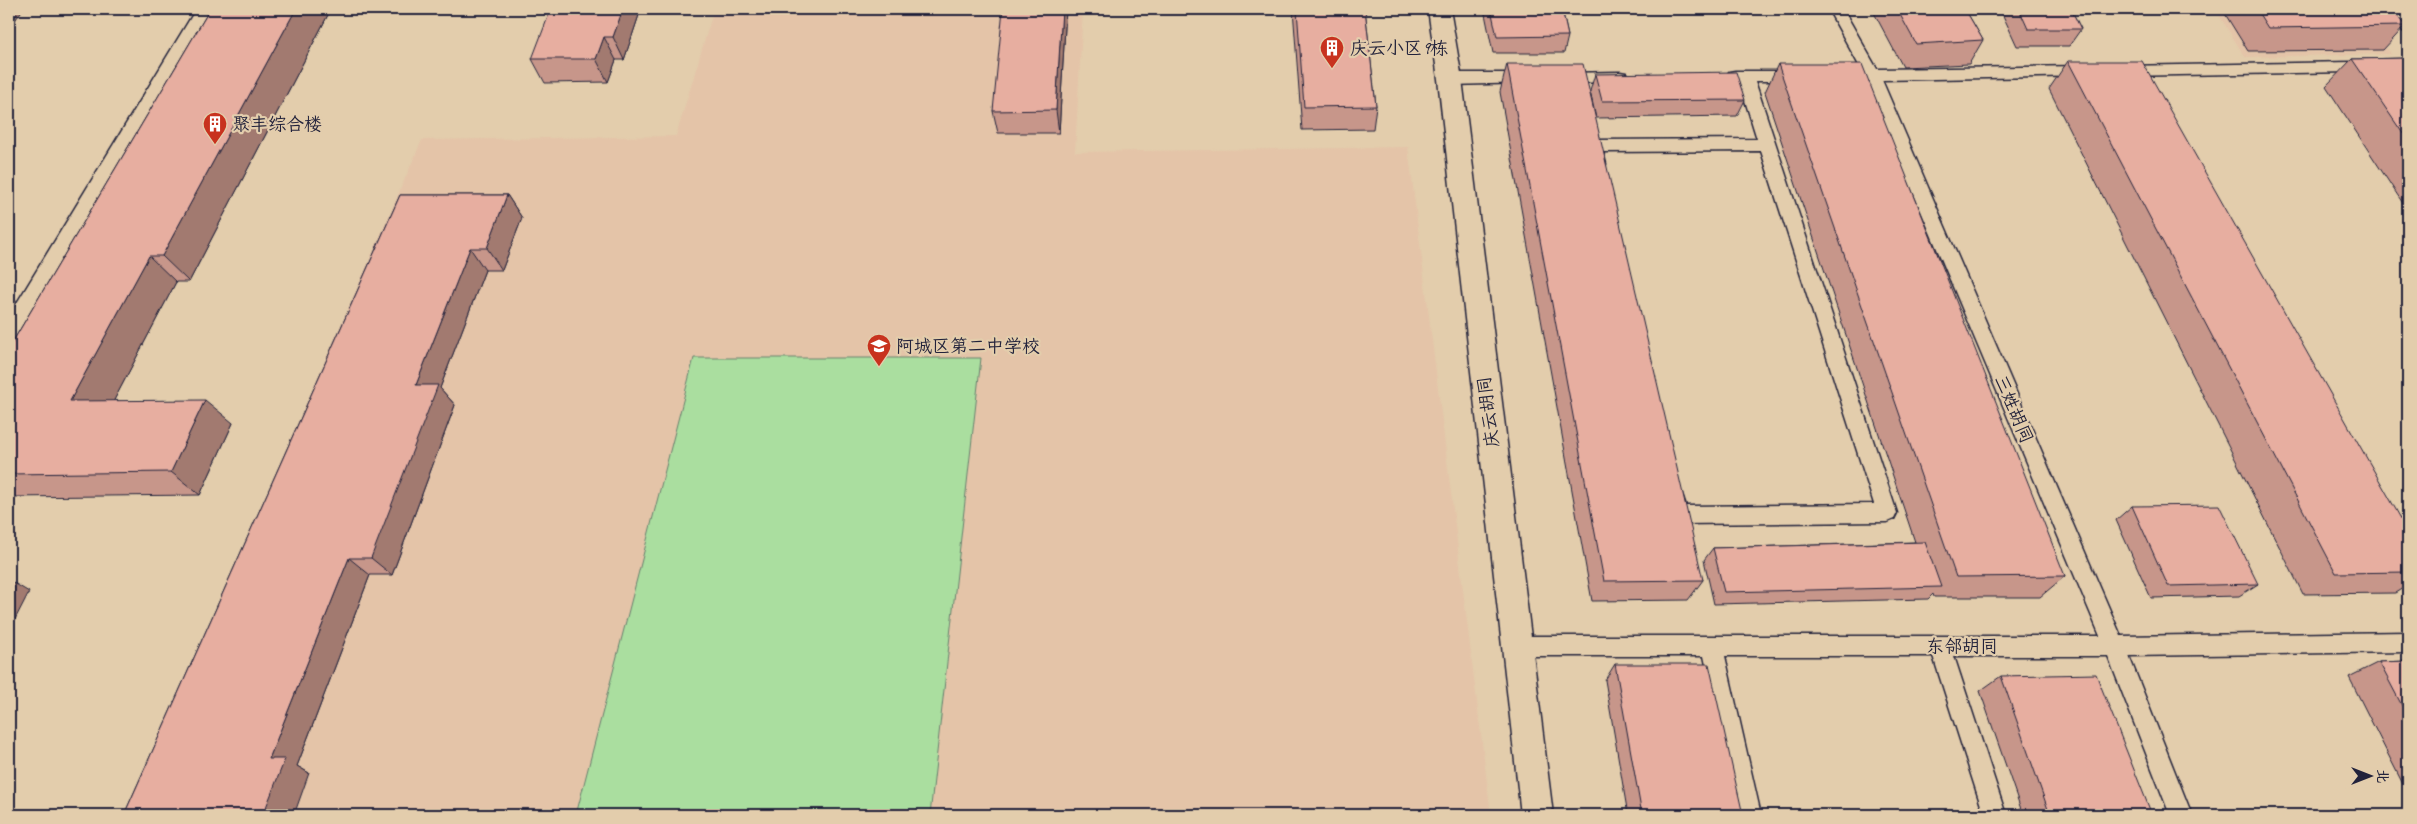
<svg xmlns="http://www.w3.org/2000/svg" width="2417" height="824" viewBox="0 0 2417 824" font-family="Caveat,'LXGW WenKai TC',sans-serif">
<rect width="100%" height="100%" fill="#e3cdac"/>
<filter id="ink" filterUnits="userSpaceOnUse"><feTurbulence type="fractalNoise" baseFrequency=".02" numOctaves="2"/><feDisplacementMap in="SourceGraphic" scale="10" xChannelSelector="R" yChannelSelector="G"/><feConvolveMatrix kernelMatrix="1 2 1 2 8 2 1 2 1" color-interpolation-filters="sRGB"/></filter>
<g filter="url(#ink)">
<g fill="#e4c4a8">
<path d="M714,9H1083L1075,152L1408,147L1491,815H129L228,581L422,140L676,136Z"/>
<path d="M2215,9H2359L2391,54L2245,57Z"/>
</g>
<path fill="#aade9f" stroke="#66806d" d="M694,358H981L930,815H576Z"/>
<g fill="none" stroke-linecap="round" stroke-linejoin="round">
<defs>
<g id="service">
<path d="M1828,9H1843L1877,69L2087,66L2093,67L2095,71L2093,75L2087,76L1882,80L2121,636L2408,632V652L2129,656L2192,815H2170L2108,656H1954L2006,815H1984L1933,656H1725L1761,815H1739L1704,656H1516L1509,653L1506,646L1509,639L1516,636H2100L1866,80L1836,79L1834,75L1836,71L1861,69Z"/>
<path d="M2387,9H2402L2408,17V32L2403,31Z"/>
<path d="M2408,61V71L2122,76L2116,75L2114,71L2116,67L2122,66Z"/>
<path d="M1735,71H1797L1803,72L1805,76L1803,80L1797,81H1755L1897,513L1894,519L1887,522L1679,524L1672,521L1665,500L1668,494L1675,491L1682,494L1686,506L1874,504L1761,151L1603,152L1606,164L1604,168L1598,170L1592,168L1586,146L1588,142L1594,140L1757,139L1739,81L1729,80L1727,76L1729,72Z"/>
<path d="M1620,72L1626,73L1628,77L1626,81L1620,82L1562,83L1556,82L1554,78L1556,74L1562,73Z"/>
<path d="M1450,73H1530L1536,74L1538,78L1536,82L1530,83L1450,85L1444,83L1442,79L1444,75Z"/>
</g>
<g id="minor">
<path d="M196,9H218L18,347L9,350V316Z"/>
<path d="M1428,9H1450L1462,79L1553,815H1521L1438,79Z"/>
</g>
</defs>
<use href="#service" stroke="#22223b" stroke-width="3"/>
<use href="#minor" stroke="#22223b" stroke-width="3"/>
<use href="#service" fill="#e3cdac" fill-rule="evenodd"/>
<use href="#minor" fill="#e3cdac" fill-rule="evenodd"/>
</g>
<g fill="#c7968a" stroke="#22223b">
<path d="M210,9H331L189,282H176L114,400L233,423L200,495L9,497V348Z"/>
<path d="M641,9L624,60H616L608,82L545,83L532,59Z"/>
<path d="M1066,9L1059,133H998L993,111Z"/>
<path d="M1293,9H1365L1376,106L1373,129L1302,130Z"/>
<path d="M1484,9H1562L1568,36L1564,53H1493Z"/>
<path d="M1872,9H1965L1983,40L1969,64L1903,67Z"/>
<path d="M2000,9H2071L2081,29L2069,46H2017Z"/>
<path d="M2222,9H2392L2405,26L2383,50L2248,51Z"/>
<path d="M2408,58V211L2326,86L2352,59Z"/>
<path d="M2068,61L2408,531V585L2395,593L2303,594L2049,89Z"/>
<path d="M1507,64L1703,580L1688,600L1592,601L1500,92Z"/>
<path d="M1778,64L2065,576L2040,597H1934L1933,594L1928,599L1714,604L1704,560L1713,548L1915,542L1765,92Z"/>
<path d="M1595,74L1745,100L1737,116L1596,118L1590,91Z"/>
<path d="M400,195H507L522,218L502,270H485L440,388L455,405L392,575H370L297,766L309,773L124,815Z"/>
<path d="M2132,506L2258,584L2239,596L2151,598L2116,520Z"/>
<path d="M2408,661V794L2349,677L2379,662Z"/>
<path d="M1615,664L1743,815H1628L1605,680Z"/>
<path d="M2001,676L2152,815H2023L1980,691Z"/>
</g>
<g fill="#a27a70" stroke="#22223b">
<path d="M9,9H23L9,29Z"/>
<path d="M296,9H331L189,282L162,256Z"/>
<path d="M623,9H641L624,60L613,37Z"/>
<path d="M1062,9H1066L1059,133L1056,110Z"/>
<path d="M604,37L616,60L608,82L596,59Z"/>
<path d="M507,195L522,218L502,270L487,248Z"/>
<path d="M470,248L485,270L440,388L455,405L392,575L371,558L416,385Z"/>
<path d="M149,256L176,282L101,425L70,401Z"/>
<path d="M205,400L233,423L200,495L171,472Z"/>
<path d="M349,558L370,575L297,766L309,773L294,815H263L269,759Z"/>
<path d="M9,580L29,592L9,631Z"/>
</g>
<g fill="#e7aea0" stroke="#22223b">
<path d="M210,9H296L162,256H149L70,401L205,400L171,472L9,474V348Z"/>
<path d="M551,9H623L613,37H604L596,59H532Z"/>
<path d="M1003,9H1062L1056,110L993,111Z"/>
<path d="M1297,9H1365L1376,106L1304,107Z"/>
<path d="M1491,9H1562L1568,36L1497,37Z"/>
<path d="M1897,9H1965L1983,40L1916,44Z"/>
<path d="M2019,9H2071L2081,29H2028Z"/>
<path d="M2256,9H2392L2405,26L2268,28Z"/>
<path d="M2408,58V141L2352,59Z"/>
<path d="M2068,61H2142L2408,531V572L2336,573Z"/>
<path d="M1507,64H1583L1703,580L1604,581Z"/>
<path d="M1778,64H1862L2065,576L1956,577Z"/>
<path d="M1736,72L1745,100L1602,101L1595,74Z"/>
<path d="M400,195H507L487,248H470L416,385H438L371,558H349L269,759H285L263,815H124Z"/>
<path d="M2219,505L2258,584L2168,586L2132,506Z"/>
<path d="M1925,542L1941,587L1724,592L1713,548Z"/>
<path d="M2408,661V717L2379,662Z"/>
<path d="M1615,664H1709L1743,815H1642Z"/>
<path d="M2096,674L2152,815H2050L2001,676Z"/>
</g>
</g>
<defs>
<symbol id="building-pin" viewBox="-11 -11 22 30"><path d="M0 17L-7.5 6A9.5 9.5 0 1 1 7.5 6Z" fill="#c8321e" stroke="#e3cdac"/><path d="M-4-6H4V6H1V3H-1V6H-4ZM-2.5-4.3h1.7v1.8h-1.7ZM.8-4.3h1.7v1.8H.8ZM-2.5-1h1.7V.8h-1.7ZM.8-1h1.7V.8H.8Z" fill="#fff"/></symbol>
<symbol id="school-pin" viewBox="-11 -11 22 30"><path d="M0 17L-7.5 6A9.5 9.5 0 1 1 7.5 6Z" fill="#c8321e" stroke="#e3cdac"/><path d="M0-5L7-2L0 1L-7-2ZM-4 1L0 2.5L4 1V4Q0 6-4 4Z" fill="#fff"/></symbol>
</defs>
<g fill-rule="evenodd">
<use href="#building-pin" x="1318" y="34" width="28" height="38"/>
<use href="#building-pin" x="201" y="110" width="28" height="38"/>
<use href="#school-pin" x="865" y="332" width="28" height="38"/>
</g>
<g text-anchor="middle" stroke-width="4.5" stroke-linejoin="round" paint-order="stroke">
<g font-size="18" fill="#22223b" stroke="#e3cdac" text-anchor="start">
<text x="1350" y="54">庆云小区9栋</text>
<text x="232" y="130">聚丰综合楼</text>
<text x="896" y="352">阿城区第二中学校</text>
</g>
<g font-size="18" fill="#22223b" stroke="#e3cdac">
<text transform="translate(2014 409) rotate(67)" y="6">三姓胡同</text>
<text transform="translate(1488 412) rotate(-97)" y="6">庆云胡同</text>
<text x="1962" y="652">东邻胡同</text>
</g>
</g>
<rect width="2417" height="824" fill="none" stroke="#e3cdac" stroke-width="30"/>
<rect x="15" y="15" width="2387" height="794" fill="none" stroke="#22223b" stroke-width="2" filter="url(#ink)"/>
<g transform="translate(2370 776) rotate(90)" stroke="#e3cdac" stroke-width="4" paint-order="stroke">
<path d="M0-4L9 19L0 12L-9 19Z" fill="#22223b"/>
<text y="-8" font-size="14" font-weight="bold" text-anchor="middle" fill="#22223b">北</text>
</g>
</svg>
